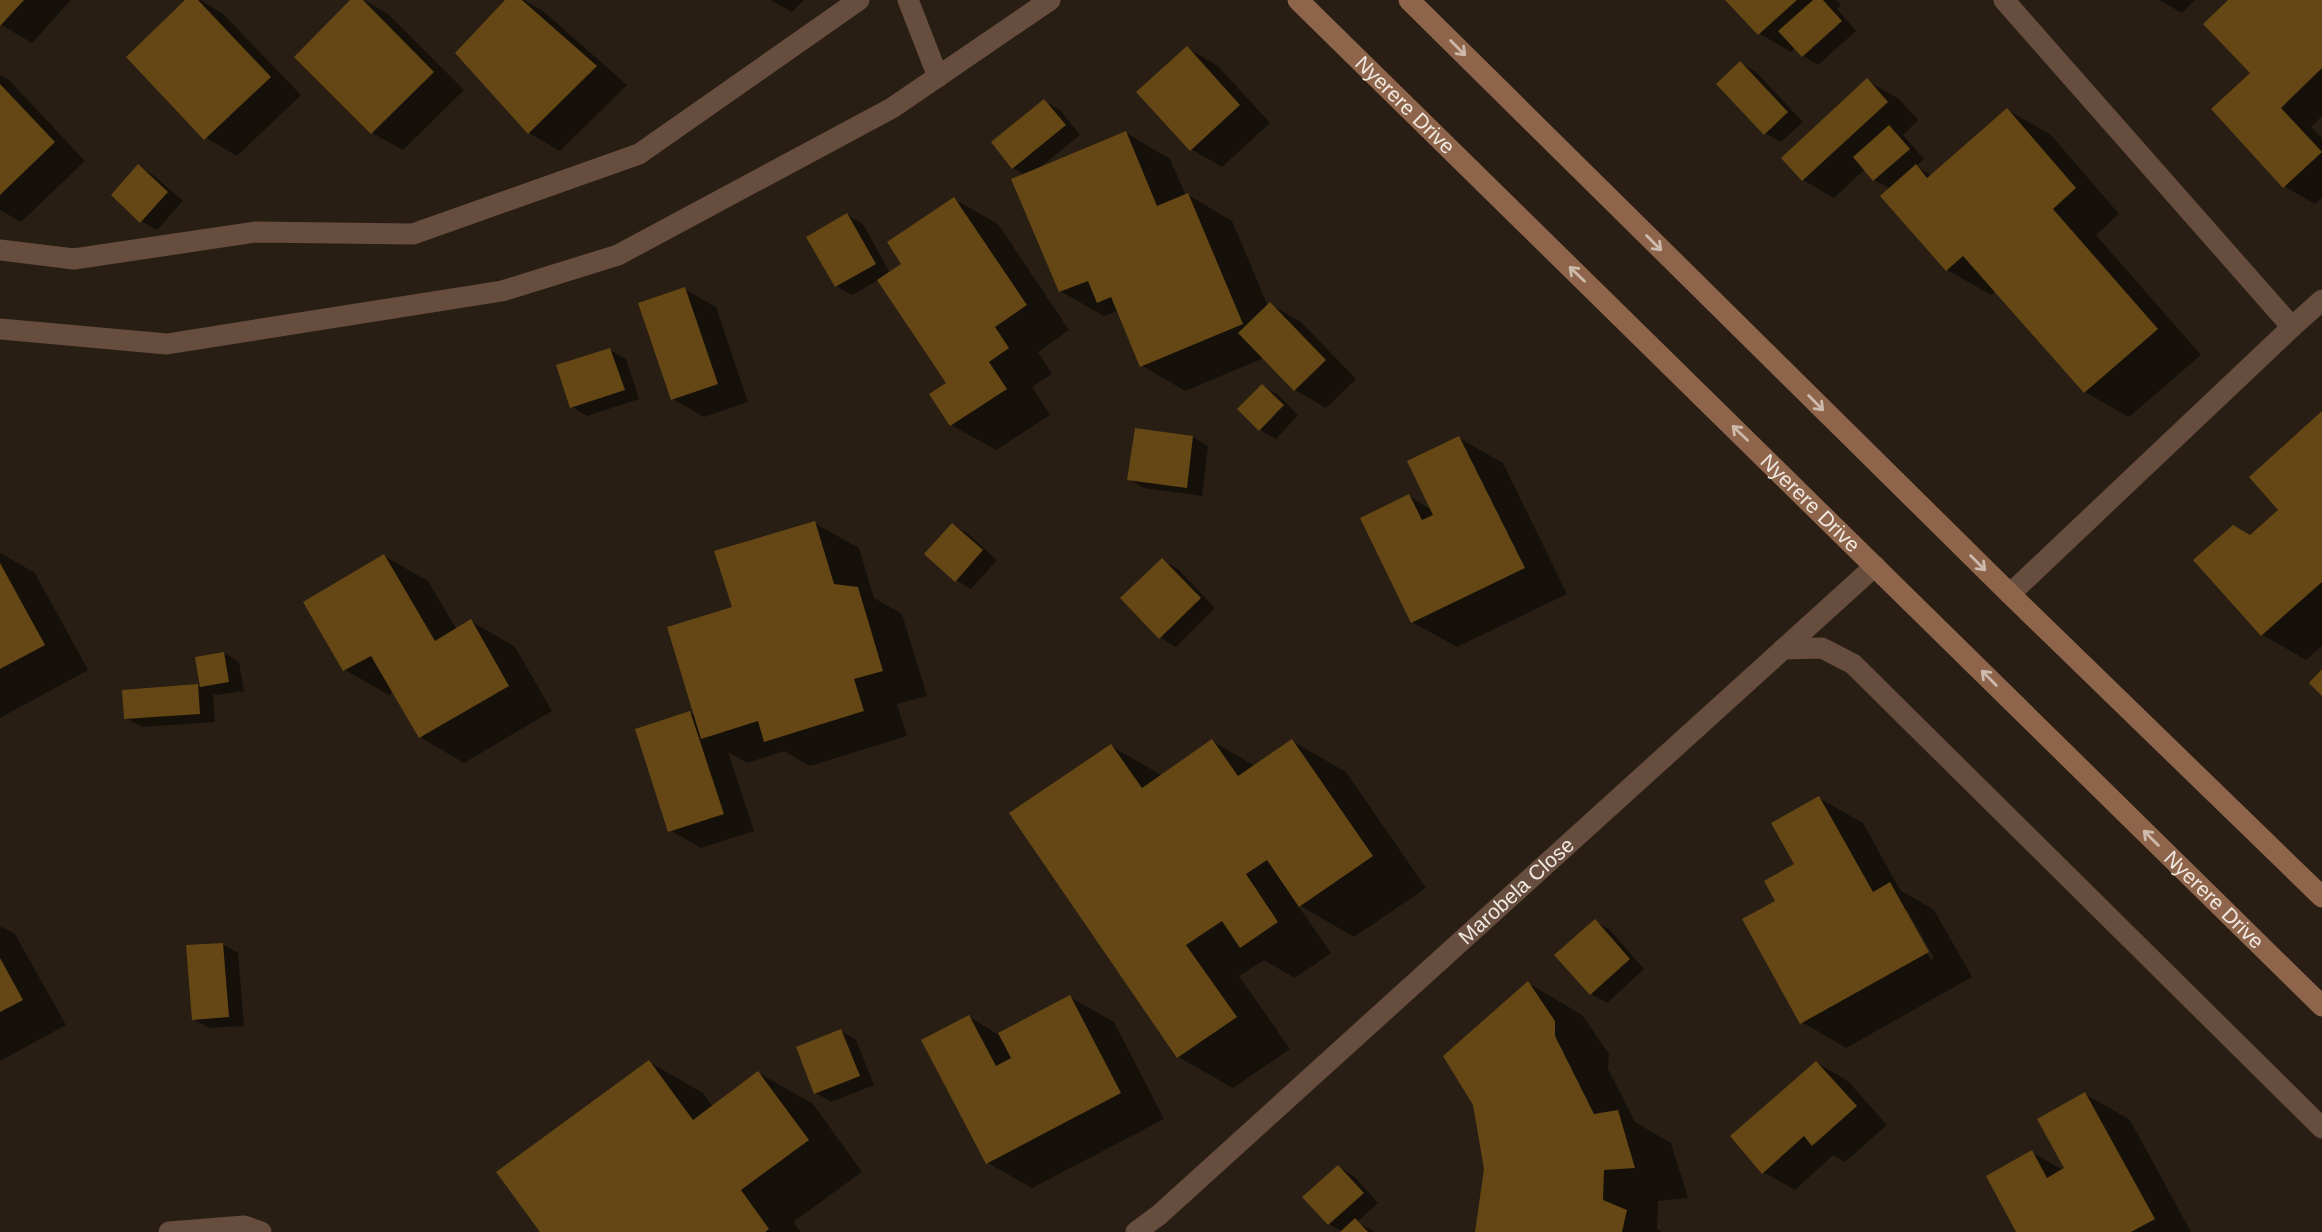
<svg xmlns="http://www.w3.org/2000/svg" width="2322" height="1232" viewBox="0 0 2322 1232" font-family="Helvetica,sans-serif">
<rect width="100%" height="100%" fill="#291e14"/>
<g fill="#0007" fill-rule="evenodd">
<path d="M0,0H71L32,43L0,24Z"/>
<path d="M188,0H200L223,14L301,95L237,156L206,138Z"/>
<path d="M353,0H364L388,14L464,90L403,150L372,133Z"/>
<path d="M507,0H524L544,12L627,85L560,151L529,133L458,53Z"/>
<path d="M770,0H804L792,12Z"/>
<path d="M1728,0H1836L1841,5L1837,9L1856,31L1818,65L1803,56L1795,48L1791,52L1760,34Z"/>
<path d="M2159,0H2195L2182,13Z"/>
<path d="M2230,0H2322V116L2311,127L2322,138V198L2315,204L2284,186Z"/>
<path d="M1187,48L1218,66L1270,123L1222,167L1191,149Z"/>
<path d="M1740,63L1756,72L1803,122L1781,142L1765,133Z"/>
<path d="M0,75L8,79L85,161L21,222L0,210Z"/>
<path d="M1868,81L1899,99L1918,120L1903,135L1924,159L1916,166L1932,176L2007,110L2051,135L2119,214L2096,235L2201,355L2129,417L2085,392L1996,291L1991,295L1947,270L1883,196L1891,189L1874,180L1865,169L1834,198L1803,180L1783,158Z"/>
<path d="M1044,101L1060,110L1080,135L1039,168L1126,133L1170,159L1186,196L1188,195L1232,221L1268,306L1270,304L1301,322L1356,379L1326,408L1295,390L1264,358L1185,391L1141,365L1121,315L1115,312L1104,316L1060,291L1026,175L1013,168Z"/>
<path d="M138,166L153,175L183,201L157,230L141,221Z"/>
<path d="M954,199L998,224L1069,330L1038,352L1052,374L1032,387L1050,415L996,450L951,425L948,384L878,280L852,295L836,286L847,215L863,224L890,273L903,265Z"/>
<path d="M684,289L716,307L748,402L704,417L673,399Z"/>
<path d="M610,350L626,359L639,399L587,416L571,406Z"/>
<path d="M1262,386L1278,395L1298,415L1276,439L1260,430L1240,409Z"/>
<path d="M2322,414V646L2306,660L2263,635L2281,510Z"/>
<path d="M1193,437L1208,446L1202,496L1144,488L1129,479Z"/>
<path d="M1459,438L1503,463L1567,594L1457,647L1412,622L1409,496L1432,510Z"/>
<path d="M814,523L859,548L874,598L902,614L927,696L897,704L907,736L810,766L784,751L747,763L728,752L754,831L701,848L670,830L690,713L696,717L734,608Z"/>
<path d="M953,525L968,534L997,560L971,589L956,580Z"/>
<path d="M0,553L35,573L88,670L0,718Z"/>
<path d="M384,556L428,581L457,630L471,621L515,647L552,711L464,763L420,737L394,692L389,695L345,670Z"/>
<path d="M1162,560L1178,569L1215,608L1176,647L1161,638L1122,598Z"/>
<path d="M224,653L239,662L244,691L217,695L213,693L215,722L142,727L126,718L198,686L201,688L197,658Z"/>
<path d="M1212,741L1255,766L1292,741L1346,772L1426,888L1354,937L1297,904L1331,953L1295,978L1264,960L1239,976L1290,1049L1233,1088L1178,1057L1012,814L1111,746L1163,776Z"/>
<path d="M1819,798L1863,823L1900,890L1934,910L1972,977L1846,1048L1802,1022L1777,901L1797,864ZM1903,910H1907L1934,958L1931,960Z"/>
<path d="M1595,921L1610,930L1644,969L1607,1003L1591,994Z"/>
<path d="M0,926L15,934L66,1025L0,1061Z"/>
<path d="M222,944L238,953L244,1026L209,1028L193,1019Z"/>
<path d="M1528,983L1582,1015L1609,1054L1608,1069L1635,1122L1671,1143L1688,1198L1658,1201L1657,1229L1662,1232H1477Z"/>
<path d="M1070,997L1114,1022L1164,1119L1032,1188L988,1163L969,1017L999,1035Z"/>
<path d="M841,1031L856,1040L874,1085L831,1102L816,1093Z"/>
<path d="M649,1062L703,1093L713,1107L759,1073L813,1104L862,1172L793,1222L801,1232H542Z"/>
<path d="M1817,1063L1848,1081L1887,1125L1845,1162L1833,1155L1795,1190L1763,1172Z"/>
<path d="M2085,1094L2130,1120L2191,1232H2018L2032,1152L2063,1170Z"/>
<path d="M1338,1167L1354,1176L1378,1203L1357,1222L1375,1232H1343L1329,1224Z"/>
</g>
<g fill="#644714">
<path d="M0,0H24L0,26Z"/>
<path d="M185,0H198L271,77L204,140L126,57Z"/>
<path d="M350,0H363L434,72L371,134L294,57Z"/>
<path d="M505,0H522L597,66L528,134L455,53Z"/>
<path d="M1725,0H1797L1758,35Z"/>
<path d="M1813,0H1823L1842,21L1802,57L1778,31Z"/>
<path d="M2228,0H2322V68L2281,108L2322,152L2283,188L2211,109L2250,73L2203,24Z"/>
<path d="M1187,46L1240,105L1190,151L1136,92Z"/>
<path d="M1740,61L1788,112L1764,135L1716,84Z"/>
<path d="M1867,78L1888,102L1802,181L1781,158Z"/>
<path d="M0,84L55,142L0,195Z"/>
<path d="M1044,99L1066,125L1012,169L991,142Z"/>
<path d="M2007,108L2076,188L2053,209L2158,329L2084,393L1963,256L1946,271L1880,196L1916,164L1927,178Z"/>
<path d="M1889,125L1910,149L1873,181L1853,157Z"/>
<path d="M1126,131L1157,206L1188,193L1243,324L1140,367L1111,297L1097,303L1088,281L1059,292L1011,179Z"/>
<path d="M138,164L168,192L140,223L111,195Z"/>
<path d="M954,197L1027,305L995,327L1009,348L989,362L1007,389L950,426L929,394L946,383L877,280L901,264L887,242Z"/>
<path d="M847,213L876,264L835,287L806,237Z"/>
<path d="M685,287L718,384L671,400L638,303Z"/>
<path d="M1270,302L1326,360L1294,391L1238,333Z"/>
<path d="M610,348L625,390L570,408L556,365Z"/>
<path d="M1262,384L1284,405L1259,431L1237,409Z"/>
<path d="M2322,411V582L2261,636L2193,560L2233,525L2250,535L2278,510L2249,477Z"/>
<path d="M1135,428L1193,436L1187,488L1127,480Z"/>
<path d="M1459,436L1525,568L1411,623L1360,518L1409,494L1422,520L1433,515L1407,461Z"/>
<path d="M815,521L834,584L858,587L883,671L854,679L864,711L764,742L758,721L701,739L667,627L732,607L714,551Z"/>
<path d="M952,523L983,550L955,582L924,554Z"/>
<path d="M384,554L435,641L471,619L509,686L419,738L371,656L343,671L303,602Z"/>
<path d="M1162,558L1201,598L1159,639L1120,598Z"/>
<path d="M0,563L45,645L0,669Z"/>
<path d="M224,652L229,682L200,687L195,657Z"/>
<path d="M2322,669V696L2309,683Z"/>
<path d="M198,684L200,714L124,719L122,690Z"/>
<path d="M690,711L724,814L668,832L635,729Z"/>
<path d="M1212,739L1238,776L1292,739L1373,856L1299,907L1267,860L1246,874L1278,922L1240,948L1222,921L1186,945L1237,1017L1177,1058L1009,813L1111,744L1142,788Z"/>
<path d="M1819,796L1873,892L1890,882L1929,952L1800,1024L1742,919L1775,901L1764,881L1794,864L1771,823Z"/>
<path d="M1595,919L1630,959L1590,995L1554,955Z"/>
<path d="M223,943L229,1017L192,1020L186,945Z"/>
<path d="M0,958L23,1000L0,1012Z"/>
<path d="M1528,981L1555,1021V1036L1594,1114L1618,1110L1635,1168L1604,1170L1603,1200L1627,1210L1622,1232H1475L1484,1169L1473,1105L1443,1056Z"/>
<path d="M1070,995L1121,1093L986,1164L921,1040L969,1015L996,1066L1011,1058L998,1033Z"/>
<path d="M841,1029L860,1076L814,1094L796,1047Z"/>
<path d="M649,1060L693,1120L758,1071L809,1140L741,1190L769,1229L765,1232H540L496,1172Z"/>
<path d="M1816,1061L1857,1106L1812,1146L1804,1136L1762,1174L1730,1136Z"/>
<path d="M2085,1092L2155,1219L2131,1232H2016L1986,1176L2032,1150L2047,1178L2064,1168L2037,1119Z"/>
<path d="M1338,1165L1364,1193L1328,1225L1302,1197Z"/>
<path d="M1355,1218L1368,1232H1340Z"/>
</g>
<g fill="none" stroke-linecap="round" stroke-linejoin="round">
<g stroke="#664d3d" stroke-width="21">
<path d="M908,0L938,77"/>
<path d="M2004,0L2292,327"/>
<path d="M0,250L74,259L256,232L413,234L639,154L859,0"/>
<path d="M0,329L167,344L502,291L618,255L892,108L1050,0"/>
<path d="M2010,594L2292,327L2322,300"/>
<path d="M1783,649L1822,648L1853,664L2322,1128"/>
<path d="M169,1232L244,1226L261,1232"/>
<path id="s1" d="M1136,1232L1159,1215L1875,566"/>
</g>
<g stroke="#8e654b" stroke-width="21">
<path id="s2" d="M1298,0L2322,1006"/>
<path d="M1409,0L2010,594L2322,897"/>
</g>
</g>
<defs><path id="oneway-shaft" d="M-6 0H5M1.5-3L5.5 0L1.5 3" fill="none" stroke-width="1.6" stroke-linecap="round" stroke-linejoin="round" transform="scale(1.75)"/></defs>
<g stroke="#cebaac">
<use href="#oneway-shaft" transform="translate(1458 48) rotate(45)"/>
<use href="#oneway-shaft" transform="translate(1654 243) rotate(45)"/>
<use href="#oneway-shaft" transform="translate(1577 274) rotate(-136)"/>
<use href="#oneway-shaft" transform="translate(1816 403) rotate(45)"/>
<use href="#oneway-shaft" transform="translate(1740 433) rotate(-136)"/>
<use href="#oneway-shaft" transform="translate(1978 563) rotate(45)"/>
<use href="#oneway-shaft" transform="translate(1989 678) rotate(-135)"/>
<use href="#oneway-shaft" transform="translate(2151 838) rotate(-135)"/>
</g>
<g text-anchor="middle" stroke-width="7" stroke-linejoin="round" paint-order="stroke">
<g font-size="21" fill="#f0e8e1" stroke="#0e0905">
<text dy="7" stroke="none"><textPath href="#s2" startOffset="150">Nyerere Drive</textPath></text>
<text dy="7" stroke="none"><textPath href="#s2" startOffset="718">Nyerere Drive</textPath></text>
<text dy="7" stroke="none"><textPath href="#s1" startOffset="511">Marobela Close</textPath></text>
<text dy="7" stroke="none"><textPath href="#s2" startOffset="1284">Nyerere Drive</textPath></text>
</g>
</g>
</svg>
